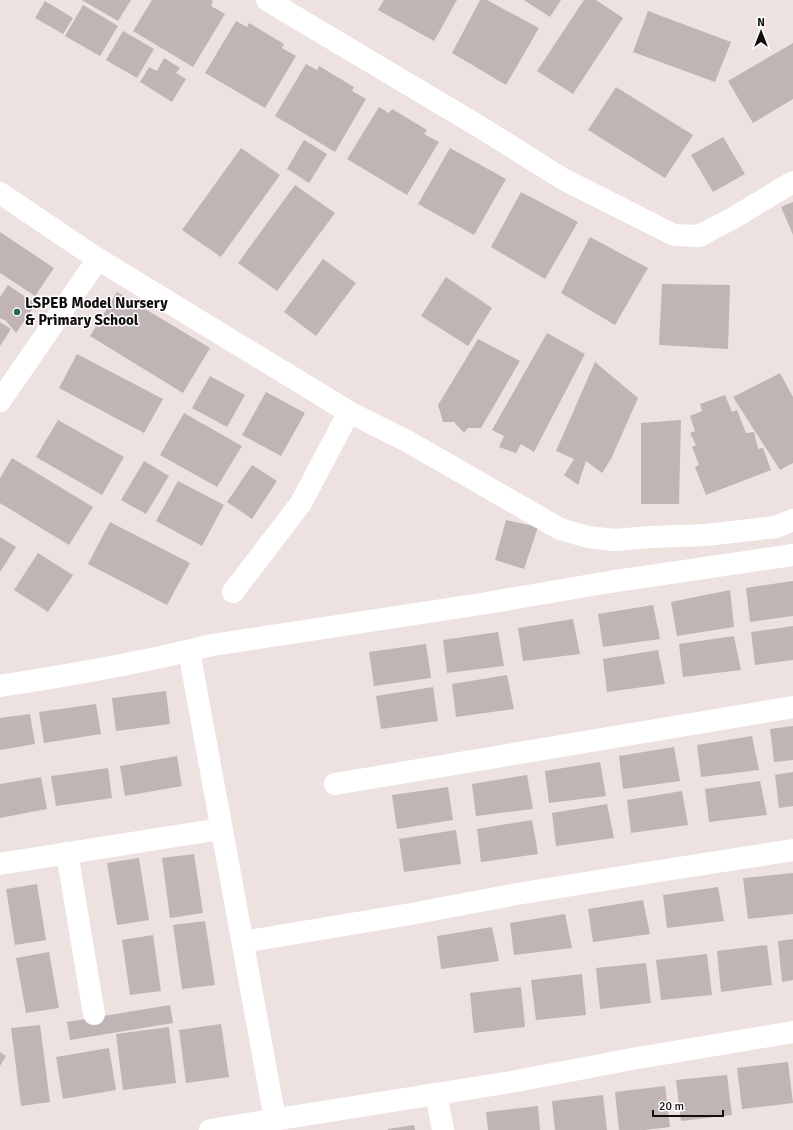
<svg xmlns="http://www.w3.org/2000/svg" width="793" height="1130" viewBox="0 0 793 1130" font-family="Signika,sans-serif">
<rect width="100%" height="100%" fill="#eee2e1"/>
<g fill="#c1b4b4">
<path d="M82,0H131L118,21Z"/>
<path d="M152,0H211L213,1L211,6L225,14L193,67L133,31Z"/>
<path d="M384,0H457L434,41L378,10Z"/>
<path d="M480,0H487L539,28L506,85L452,53Z"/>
<path d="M524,0H561L550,17Z"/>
<path d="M584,0H596L623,18L573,94L537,71Z"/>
<path d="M45,1L73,18L63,34L35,18Z"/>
<path d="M83,5L118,26L100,56L65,36Z"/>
<path d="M648,11L731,42L715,82L633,52Z"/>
<path d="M236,21L247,27L249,23L284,44L282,48L296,56L265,108L205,73Z"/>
<path d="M123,31L154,49L137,78L106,60Z"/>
<path d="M793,43V99L753,123L728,81Z"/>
<path d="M164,58L180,68L176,73L186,79L172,102L140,82L149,67L157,71Z"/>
<path d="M306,64L317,70L319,66L354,87L352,91L366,99L335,152L275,116Z"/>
<path d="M616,87L693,135L665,178L588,130Z"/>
<path d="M379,107L389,113L392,109L427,130L424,134L439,142L407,195L347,159Z"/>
<path d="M723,137L745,174L713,192L691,155Z"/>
<path d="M304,140L327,154L309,183L287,169Z"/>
<path d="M241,148L280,175L221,257L182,230Z"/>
<path d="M450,148L506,179L474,235L418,204Z"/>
<path d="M295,185L335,213L277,291L238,263Z"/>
<path d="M521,192L578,222L545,279L491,247Z"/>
<path d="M793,202V235L781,207Z"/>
<path d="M0,232L54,268L35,296L0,273Z"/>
<path d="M590,237L648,268L615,325L561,293Z"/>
<path d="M323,259L356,283L316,336L284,312Z"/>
<path d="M446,277L492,308L468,346L421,316Z"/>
<path d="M662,284L730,285L728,349L659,345Z"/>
<path d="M8,285L36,304L16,333L6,321L0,318V297Z"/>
<path d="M117,292L210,348L183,393L90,336Z"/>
<path d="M0,322L11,329L0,346Z"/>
<path d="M547,333L585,354L534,452L521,444L516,453L499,447L504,436L492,430Z"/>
<path d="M478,339L520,361L481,428H468L464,433L454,422H443L438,405Z"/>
<path d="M77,354L163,399L144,433L59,388Z"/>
<path d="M595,362L638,398L611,459L602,473L586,461L578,485L564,475L574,459L556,451Z"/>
<path d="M780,373L793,397V463L780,470L733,397Z"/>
<path d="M210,376L245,395L227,427L192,408Z"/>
<path d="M266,392L305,413L281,456L242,435Z"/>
<path d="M725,395L732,412L737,410L746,433L754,432L758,449L763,448L771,470L706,495L695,467L699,465L692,447L696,445L690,433L695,431L690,416L702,411L700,404Z"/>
<path d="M184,413L242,446L217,487L160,455Z"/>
<path d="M58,420L124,457L102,495L36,457Z"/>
<path d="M681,420L679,504H641V423Z"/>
<path d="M12,458L93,507L69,545L0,503V478Z"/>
<path d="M144,461L169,476L146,514L121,500Z"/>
<path d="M252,465L277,481L252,519L227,502Z"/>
<path d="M178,481L224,505L202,546L156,521Z"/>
<path d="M506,520L538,527L524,569L495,560Z"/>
<path d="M110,522L190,563L167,605L88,564Z"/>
<path d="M0,537L16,547L0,572Z"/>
<path d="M38,553L73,575L48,612L14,590Z"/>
<path d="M793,581V616L750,622L746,588Z"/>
<path d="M730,590L734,627L677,636L671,602Z"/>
<path d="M653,605L660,639L603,647L598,614Z"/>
<path d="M573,619L580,654L523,661L518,628Z"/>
<path d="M793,626V660L755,665L751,632Z"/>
<path d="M498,632L504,666L447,673L443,640Z"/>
<path d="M734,636L741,670L683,677L679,644Z"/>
<path d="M426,644L431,678L374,686L369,652Z"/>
<path d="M658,650L665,684L607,692L603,659Z"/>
<path d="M507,675L514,709L456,717L452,684Z"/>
<path d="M433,687L438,721L381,729L376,696Z"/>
<path d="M166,691L170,724L116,731L112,698Z"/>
<path d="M96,704L101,734L44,743L39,712Z"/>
<path d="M30,714L35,744L0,750V718Z"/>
<path d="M793,726V760L774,762L770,729Z"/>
<path d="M752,736L759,770L701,777L697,745Z"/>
<path d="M674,747L680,781L623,789L619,756Z"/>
<path d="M177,756L182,786L125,796L120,766Z"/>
<path d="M600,762L606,796L549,803L545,771Z"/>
<path d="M108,768L112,798L56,806L51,776Z"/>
<path d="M793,772V806L779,808L775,775Z"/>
<path d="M527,775L533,809L476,816L472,784Z"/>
<path d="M41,777L47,809L0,818V784Z"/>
<path d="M760,781L767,815L709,822L705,789Z"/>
<path d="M448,787L453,820L397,829L392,795Z"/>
<path d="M682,791L688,825L631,833L627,800Z"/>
<path d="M607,804L614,838L556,846L552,813Z"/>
<path d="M532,820L538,854L481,862L477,829Z"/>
<path d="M456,830L461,864L404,872L399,839Z"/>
<path d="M194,854L203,913L170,918L162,858Z"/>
<path d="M139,858L149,920L117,925L107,863Z"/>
<path d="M793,873V914L748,919L743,878Z"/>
<path d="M37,884L46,940L15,945L6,889Z"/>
<path d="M718,887L724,921L667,928L663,895Z"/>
<path d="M643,900L650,934L593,942L588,909Z"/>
<path d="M565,914L572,948L514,955L510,923Z"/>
<path d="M205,921L215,985L182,989L173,925Z"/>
<path d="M492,927L499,961L441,969L437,936Z"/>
<path d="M153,935L161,991L130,995L122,940Z"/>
<path d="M793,939V980L782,982L778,941Z"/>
<path d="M767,945L772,985L721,992L717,951Z"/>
<path d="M49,952L59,1008L26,1013L16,958Z"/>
<path d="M707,954L712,995L661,1000L656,960Z"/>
<path d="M646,963L651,1003L600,1009L596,968Z"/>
<path d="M582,974L586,1015L536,1020L531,980Z"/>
<path d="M521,987L525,1027L474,1033L470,993Z"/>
<path d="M170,1005L173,1023L70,1040L67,1022Z"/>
<path d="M221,1024L229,1077L186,1083L179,1030Z"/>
<path d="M40,1025L50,1102L21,1106L11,1028Z"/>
<path d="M169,1027L176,1083L123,1090L116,1034Z"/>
<path d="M109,1048L116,1090L63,1099L56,1057Z"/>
<path d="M0,1052L6,1056L0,1066Z"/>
<path d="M788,1062L793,1103L742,1109L737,1068Z"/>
<path d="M727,1075L732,1115L681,1121L676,1080Z"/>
<path d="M665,1086L670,1127L644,1130H619L615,1092Z"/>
<path d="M603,1095L607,1130H555L552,1101Z"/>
<path d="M538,1106L540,1130H488L486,1112Z"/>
<path d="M414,1125L415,1130H388V1129Z"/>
</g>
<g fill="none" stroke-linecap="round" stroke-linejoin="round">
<g stroke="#fff" stroke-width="22">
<path d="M267,0L480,127L563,179L674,235L699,236L735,217L793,182"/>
<path d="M0,193L98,259L349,412L407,441L560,529L588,537L614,540L651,537L706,535L776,527L793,520"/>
<path d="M0,401L98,259"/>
<path d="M233,592L301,503L349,412"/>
<path d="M189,651C217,807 247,963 275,1119"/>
<path d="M0,686C71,675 142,663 212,645L481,604L609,582L793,555"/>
<path d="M335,784L793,707"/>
<path d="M67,853L94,1014"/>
<path d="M0,864L220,829"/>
<path d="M243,942L411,914L517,894L659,871L793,850"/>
<path d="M436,1094L443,1130"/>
<path d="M210,1130L511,1082L632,1059L793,1032"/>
</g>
</g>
<circle fill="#286754" stroke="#fff" stroke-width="1.5" cx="17" cy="312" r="4"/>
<g text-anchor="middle" stroke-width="3" stroke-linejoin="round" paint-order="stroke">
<g font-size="15" font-weight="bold" fill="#120e0e" stroke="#fff" text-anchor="start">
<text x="25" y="308">LSPEB Model Nursery<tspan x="25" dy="17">&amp; Primary School</tspan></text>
</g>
</g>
<g transform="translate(761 32)" stroke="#ffffff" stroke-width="3" paint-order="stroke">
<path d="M0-3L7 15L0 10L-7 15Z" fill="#120e0e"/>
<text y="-6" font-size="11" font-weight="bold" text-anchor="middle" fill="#120e0e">N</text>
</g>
<path d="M653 1110v6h70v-6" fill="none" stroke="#120e0e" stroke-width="2"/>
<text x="659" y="1110" font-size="12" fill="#120e0e" stroke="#ffffff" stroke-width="3" paint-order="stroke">20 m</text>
</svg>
